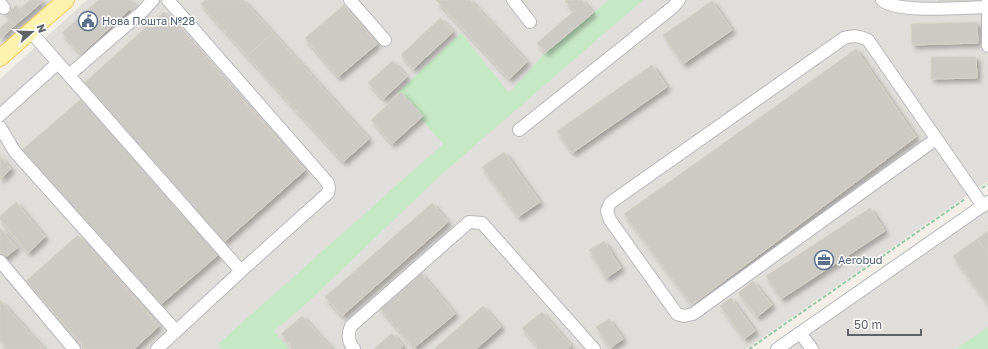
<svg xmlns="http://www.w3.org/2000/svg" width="988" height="349" viewBox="0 0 988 349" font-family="'Golos Text',sans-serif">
<defs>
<filter id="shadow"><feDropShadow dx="3.5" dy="3.5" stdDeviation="2" flood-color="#0004"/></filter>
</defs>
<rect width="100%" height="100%" fill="#f1efe8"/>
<g fill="#e0deda">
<path d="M0,0H58L0,52Z"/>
<path d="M87,0H988V181L746,349H0V79Z"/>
<path d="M988,208V349H788Z"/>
</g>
<g fill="#c5e8c5">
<path d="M609,0H643L443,173L308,302L274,331L289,349H222L218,344L443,144L398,92L461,33L509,93L545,53Z"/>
<path d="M988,327V349H956Z"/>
</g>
<g fill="#cccac5" stroke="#d6d1c6" filter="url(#shadow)">
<path d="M30,0H44L26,16L20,9Z"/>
<path d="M98,0H130L151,23L164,12L305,170L224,242L83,84L146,27L130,9L81,54L62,33Z"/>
<path d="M205,0H243L273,33L247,56L201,4Z"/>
<path d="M436,0H470L527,62L509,79Z"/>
<path d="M566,0H582L593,13L545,53L537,43L574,11L565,1Z"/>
<rect x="938" y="0" width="37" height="1"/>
<path d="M712,1L732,30L683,64L663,35Z"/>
<path d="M16,5L26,16L14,26L5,16Z"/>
<path d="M344,5L377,44L338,77L305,38Z"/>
<path d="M440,18L453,32L413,69L401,55Z"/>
<path d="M9,20L14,26L0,39V28Z"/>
<path d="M977,22L978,43L912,45L911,24Z"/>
<path d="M273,33L369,139L343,162L247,56Z"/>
<path d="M856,49L916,137L692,305L624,214Z"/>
<path d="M931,57H976L977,78L931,79Z"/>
<path d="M392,61L407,77L383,99L368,83Z"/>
<path d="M652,65L667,87L572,153L557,131Z"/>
<path d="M401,92L423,116L392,144L371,120Z"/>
<path d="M81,99L219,254L160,305L22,150Z"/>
<path d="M504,152L540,202L518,217L482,167Z"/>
<path d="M0,156L11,169L0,180Z"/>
<path d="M16,202L45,237L28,253L0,219V216Z"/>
<path d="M432,203L448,222L342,316L325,297Z"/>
<path d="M870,208L885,231L781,299L766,276Z"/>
<path d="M0,228L17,248L2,260L0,258Z"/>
<path d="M988,231V253H987L977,239Z"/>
<path d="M78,235L159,326L134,349H86L26,281Z"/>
<path d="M977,239L988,254V304L953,256Z"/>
<path d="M604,241L621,268L606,278L589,250Z"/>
<path d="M420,272L455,314L414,348L379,307Z"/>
<path d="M753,281L772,305L757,317L738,293Z"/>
<path d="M731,298L755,331L744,339L720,306Z"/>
<path d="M0,300L44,349H8L0,340Z"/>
<path d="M483,306L501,327L476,349H434Z"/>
<path d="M542,312L571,346L568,349H540L522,328Z"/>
<path d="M302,316L332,349H294L281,334Z"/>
<path d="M609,319L623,339L610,348L596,327Z"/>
<path d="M392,333L403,346L400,349H374Z"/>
</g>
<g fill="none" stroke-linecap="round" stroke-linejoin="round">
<defs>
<g id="minor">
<path d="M168,0L328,183L329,188L328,193L241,271"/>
<path d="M350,0L385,40"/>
<path d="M513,0L530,22"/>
<path d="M882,0C897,14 966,7 988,7"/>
<path d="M988,0V46"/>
<path d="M0,3L4,8"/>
<path d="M141,13L153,0"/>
<path d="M30,31L241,271L157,349"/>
<path d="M69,75L137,16"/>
<path d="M0,115L58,63"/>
<path d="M0,127L15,152L176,331"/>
<path d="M519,130L673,7L679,0"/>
<path d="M936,139L693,314L684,316L677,314L610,220L607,211L610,203L844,38C854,35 860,36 868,40L983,206"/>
<path d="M0,261L74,349"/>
<path d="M800,333L812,349"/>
<path d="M354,349C348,342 347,335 351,326L469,222L482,223L594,349"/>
<path d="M777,349L988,202"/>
</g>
<path id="major" d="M0,58L66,0"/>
</defs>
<use href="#minor" stroke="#b5b8bc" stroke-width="14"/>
<use href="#major" stroke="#f2c960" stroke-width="18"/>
<g stroke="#9cc7a9" stroke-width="2" stroke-dasharray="4 2" stroke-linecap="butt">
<path d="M982,188L988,184"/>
<path d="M749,349L965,199"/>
</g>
<use href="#minor" stroke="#fff" stroke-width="12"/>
<use href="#major" stroke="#fff2af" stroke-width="16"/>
</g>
<defs>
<symbol id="civic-ring" viewBox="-11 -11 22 22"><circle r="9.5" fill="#fff" stroke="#5c6f8a" stroke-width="1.5"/><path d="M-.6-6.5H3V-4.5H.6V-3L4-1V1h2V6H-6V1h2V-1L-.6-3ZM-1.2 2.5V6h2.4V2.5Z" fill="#5c6f8a"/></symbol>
<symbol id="office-ring" viewBox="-11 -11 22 22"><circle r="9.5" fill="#fff" stroke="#5c6f8a" stroke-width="1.5"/><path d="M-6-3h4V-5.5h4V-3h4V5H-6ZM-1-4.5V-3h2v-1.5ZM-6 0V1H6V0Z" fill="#5c6f8a"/></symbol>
</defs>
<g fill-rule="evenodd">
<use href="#civic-ring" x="77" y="10" width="22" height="22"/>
<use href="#office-ring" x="813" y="249" width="22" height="22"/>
</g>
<g text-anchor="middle" stroke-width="3" stroke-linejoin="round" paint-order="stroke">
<g font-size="11" fill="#4e5e75" stroke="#fff" text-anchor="start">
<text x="102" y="25">Нова Пошта №28</text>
<text x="838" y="264">Aerobud</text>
</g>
</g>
<g transform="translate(32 32) rotate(70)" stroke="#ffffff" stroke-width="3" paint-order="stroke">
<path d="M0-3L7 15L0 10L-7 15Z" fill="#5f6368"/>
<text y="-6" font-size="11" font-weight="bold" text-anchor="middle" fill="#5f6368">N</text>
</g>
<path d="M848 329v6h73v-6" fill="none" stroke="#5f6368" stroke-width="2"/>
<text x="854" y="329" font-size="12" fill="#5f6368" stroke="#ffffff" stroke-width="3" paint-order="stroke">50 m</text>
</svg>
